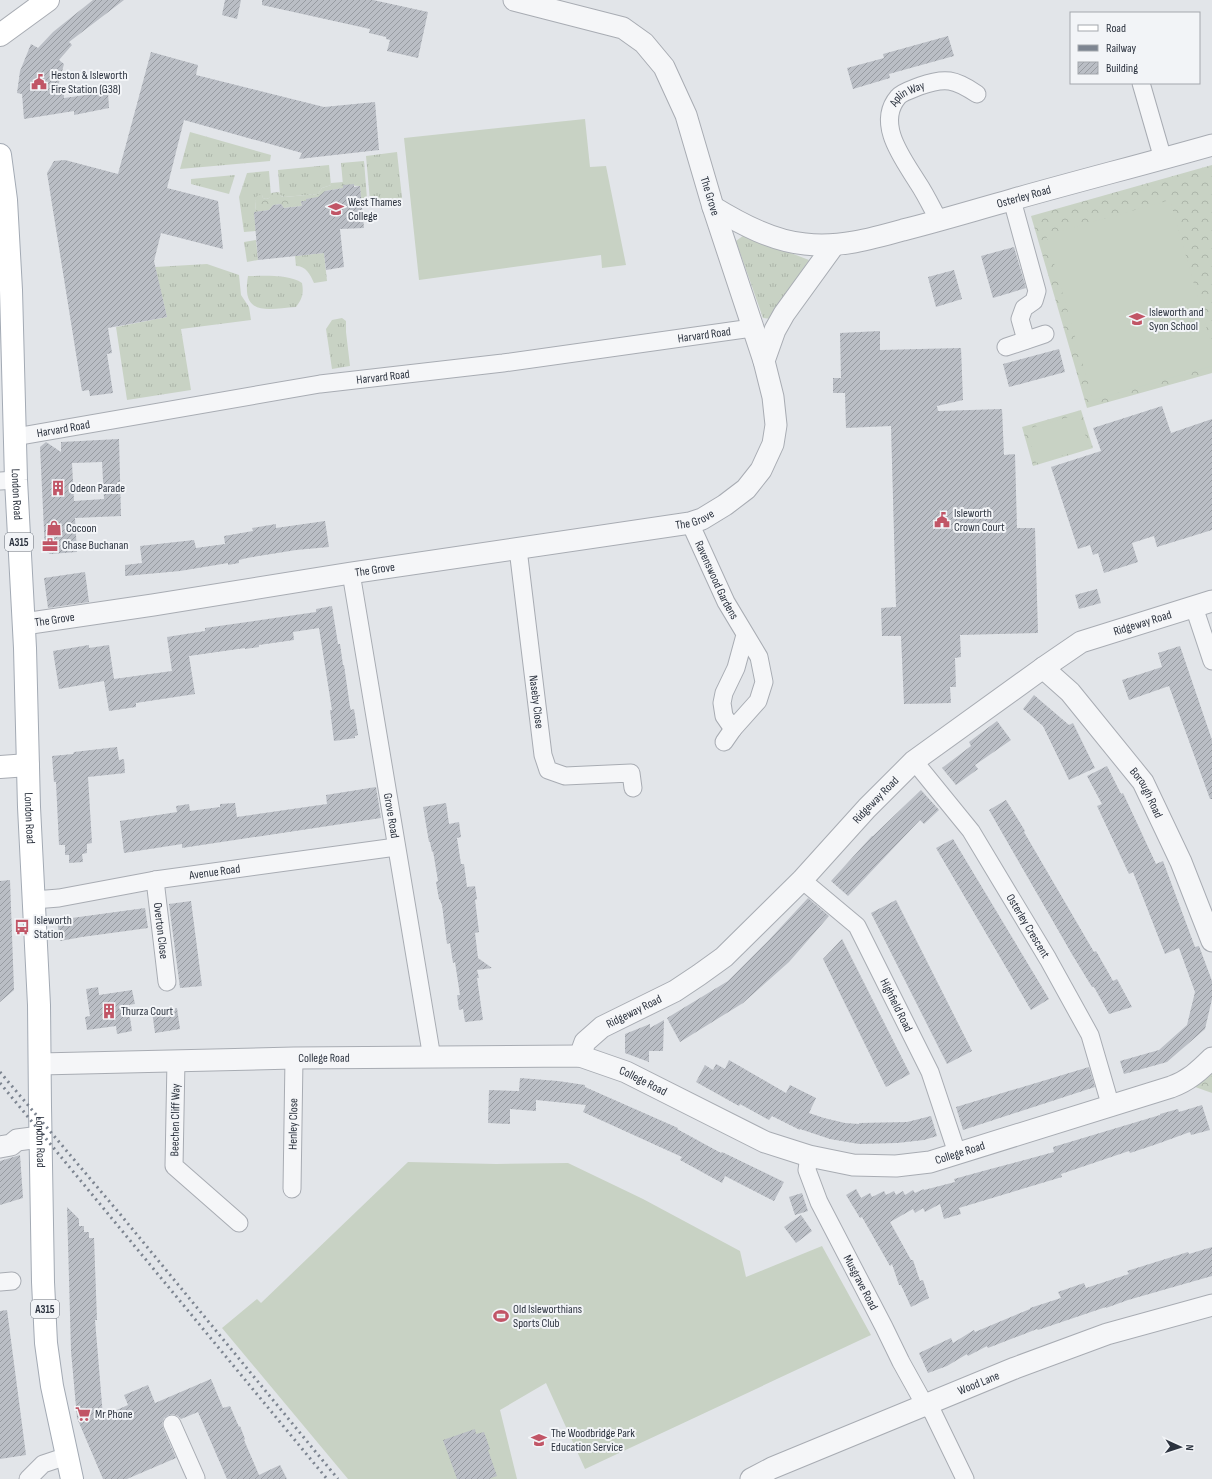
<svg xmlns="http://www.w3.org/2000/svg" width="1212" height="1479" viewBox="0 0 1212 1479" font-family="'Sofia Sans Condensed',sans-serif">
<defs>
<pattern id="grass-tufts" width="24" height="20" patternUnits="userSpaceOnUse"><rect width="24" height="20" fill="#c8d2c4"/><path d="M3 7l-1-3M5 7V3M7 7l1-3M15 17l-1-3M17 17v-4M19 17l1-3" fill="none" stroke="#acb5a9"/></pattern>
<pattern id="forest-crowns" width="20" height="18" patternUnits="userSpaceOnUse"><rect width="20" height="18" fill="#c8d2c4"/><path d="M2 6a3 3 0 1 1 6 0M12 15a3 3 0 1 1 6 0" fill="none" stroke="#acb5a9"/></pattern>
<pattern id="building-hatch" width="6" height="6" patternUnits="userSpaceOnUse"><rect width="6" height="6" fill="#babec5"/><path d="M-1 1l2-2M0 6l6-6M5 7l2-2" fill="none" stroke="#979ba1"/></pattern>
</defs>
<rect width="100%" height="100%" fill="#e2e5e9"/>
<g fill="url(#grass-tufts)">
<path d="M190,132L271,155L270,161L180,169Z"/>
<path d="M397,152L402,198L370,201L366,156Z"/>
<path d="M364,161L367,199L361,200L360,186L343,185L341,163Z"/>
<path d="M329,165L331,185L322,188L318,194L284,197L280,195L278,170Z"/>
<path d="M269,171L271,196L269,198L266,199L263,198L262,195L255,201L256,212H254L256,231L244,232L239,197L247,173Z"/>
<path d="M235,175L229,194L191,184V179Z"/>
<path d="M744,235L809,260L787,292L772,319L763,318L736,241Z"/>
<path d="M256,240L258,260L247,262L244,242Z"/>
<path d="M324,253L327,281L314,283C310,274 306,266 296,266L295,256Z"/>
<path d="M207,264L239,275L241,295L249,307L251,320L181,329L191,390L127,400L116,327L167,317L155,267Z"/>
<path d="M248,276C263,276 289,274 302,283C304,294 302,299 296,307C267,309 241,317 248,276Z"/>
<path d="M342,318L346,321V332L350,366L332,369L326,329L332,320Z"/>
</g>
<g fill="url(#forest-crowns)">
<path d="M1212,165V373L1087,408L1031,216Z"/>
<path d="M343,182V188L325,191L320,198L306,199V201L301,202L302,206L284,208L281,204L273,205L269,210L256,212L255,201L257,196L262,194L263,198L266,199L269,198L271,193L279,192L281,196L284,197L318,194L322,188L331,185V183Z"/>
<path d="M1081,410L1093,448L1033,466L1022,427Z"/>
<path d="M1212,1056V1093L1184,1083Z"/>
</g>
<g fill="#c8d2c4">
<path d="M585,119L590,167L606,166L626,265L602,268L601,255L419,280L404,138Z"/>
<path d="M1170,200L1212,347V366L1093,400L1046,235Z"/>
<path d="M1079,414L1089,448L1036,463L1027,429Z"/>
<path d="M408,1162L496,1164L568,1163L643,1199L740,1251L746,1277L822,1246L871,1335L585,1469L546,1383L500,1410L517,1479H348L222,1328L257,1299L261,1303Z"/>
</g>
<g fill="url(#building-hatch)" fill-rule="evenodd">
<path d="M93,0H124L69,42L72,45L59,60L64,64L56,94H64V98L108,92L109,108L74,115V111L24,119L22,94L17,93L20,71L31,44L38,48L53,32Z"/>
<path d="M225,0H241L237,19L222,15Z"/>
<path d="M262,0H373L428,12L418,58L387,51L390,40L386,39V37L369,33L370,29L262,5Z"/>
<path d="M948,36L954,56L889,74L890,78L853,89L847,68L884,58L883,54Z"/>
<path d="M151,52L198,65L196,75L324,107L375,102L379,150L299,159L302,153L184,120L167,188L218,201L223,249L161,233L154,261L167,317L108,328L112,353L107,354L113,393L90,396L89,390L82,391L47,173L54,161L65,160L118,174Z"/>
<path d="M354,184V187L360,186L364,228L340,229L344,267L326,270L324,253L258,260L254,212L269,210L273,205L281,204L284,208L302,206L301,201H306V199L318,197L325,191L343,188V185Z"/>
<path d="M1014,247L1026,288L993,298L981,256Z"/>
<path d="M954,270L962,299L936,307L928,277Z"/>
<path d="M880,331V350L961,348L963,400L937,406L938,411L1002,409L1004,455L1015,454L1017,528H1035L1038,633L960,635L961,657L955,658L956,687H950L951,703L904,704L901,636H882L881,608L896,607L891,426L846,428L845,393H833V378H841L840,333Z"/>
<path d="M1059,349L1065,372L1009,387L1003,364Z"/>
<path d="M1162,406L1171,433L1212,419V530L1157,547L1154,536L1132,543L1138,562L1104,573L1098,553L1093,555L1090,545L1078,549L1051,467L1101,451L1093,428Z"/>
<path d="M119,439L121,516L75,518L77,552L50,554L45,551L40,447L46,442L61,452V442ZM102,462L104,499L74,501L72,463Z"/>
<path d="M325,521L329,547L296,550L247,558L239,560V563L228,565V563L180,571L125,576V565L142,563L140,546L194,540L196,548L225,544L224,536L253,531L252,528L276,524V528Z"/>
<path d="M85,572L89,602L48,608L44,578Z"/>
<path d="M1097,589L1101,603L1079,609L1075,595Z"/>
<path d="M332,606L338,644H340L343,665H344L350,707L351,710L354,709L358,735L355,736V738L334,741L330,710H332L319,628L293,632L294,640L259,645V647L245,649V648L189,656L195,694L136,703V707L109,711L104,681L59,689L53,651L89,645V648L109,645L114,679L172,671L167,637L205,631V628L316,612V609Z"/>
<path d="M1180,646L1212,740V799H1210L1169,686L1129,700L1122,680L1162,667L1158,653Z"/>
<path d="M1034,695L1069,725L1073,723L1095,768L1069,780L1043,726L1023,709Z"/>
<path d="M997,721L1011,740L975,765L978,769L956,785L942,768L971,746L969,742Z"/>
<path d="M117,747L119,760L124,759L125,773L88,777L92,843L87,844V853L82,854L83,862L69,863V855H65V845H59L56,782H54L52,756L73,754L74,752Z"/>
<path d="M1107,766L1121,794L1123,793L1156,864L1163,861L1195,947L1199,946L1212,981V999L1205,1029L1167,1062L1124,1074L1120,1061L1159,1050L1187,1025L1195,992L1179,948L1165,954L1133,872L1129,874L1097,806L1102,804L1087,776Z"/>
<path d="M376,787L381,818L182,848V844L124,853L120,821L177,812L176,806L189,804L190,811L220,807V804L235,803L237,817L327,804L326,795Z"/>
<path d="M921,790L939,810L924,824L920,820L848,896L831,881L872,836H873Z"/>
<path d="M1006,800L1025,831L1024,832L1094,952L1096,951L1113,981L1117,979L1132,1007L1109,1014L1094,987H1092L1073,956L989,810Z"/>
<path d="M446,803L449,824L459,822L461,837L457,838L461,864H464L467,887L475,886L477,899L475,900L479,932L475,933L478,958L492,968L477,970L479,978H477L483,1020L465,1022L463,1009L459,1010L457,995H460L455,962L453,963L450,943L447,944L442,905L440,900L439,899L436,882L438,881L433,851L432,852L430,842H429L423,807Z"/>
<path d="M953,839L1049,999L1031,1010L936,848Z"/>
<path d="M10,880L14,990L0,1002V881Z"/>
<path d="M808,898L829,916L789,962L743,1003L680,1042L667,1018L728,981L769,940Z"/>
<path d="M896,900L972,1051L947,1064L871,913Z"/>
<path d="M191,901L202,986L180,988L169,904Z"/>
<path d="M145,908L148,928L82,937L60,941L57,920Z"/>
<path d="M842,939L910,1074L886,1087L823,959Z"/>
<path d="M98,987L99,995L132,990L135,1004L128,1005L132,1031L117,1034L116,1026L87,1030L85,1017L90,1016L86,989Z"/>
<path d="M177,1008L180,1029L155,1033L152,1011Z"/>
<path d="M664,1020L663,1051H649V1062L625,1053V1034L650,1024V1028Z"/>
<path d="M729,1060L786,1093L790,1085L816,1098L809,1113L824,1118L845,1123L859,1124V1123L907,1122L931,1116L937,1136L924,1140L897,1143L859,1144L830,1139L800,1129V1130L772,1116L769,1120L740,1104L739,1106L696,1082L705,1065L713,1070L716,1064L725,1069Z"/>
<path d="M1089,1067L1095,1087L963,1130L956,1107Z"/>
<path d="M520,1078L558,1081L585,1085V1087L678,1128L677,1129L721,1153L722,1152L784,1182L774,1201L725,1176L722,1183L680,1160L682,1157L583,1112L586,1105L536,1100V1111L510,1109V1124L488,1123L489,1090L519,1091Z"/>
<path d="M1202,1105L1210,1130L1191,1135L1190,1132L1157,1144L1130,1153L1129,1151L1061,1174L1062,1177L959,1208L961,1214L944,1219L940,1204L925,1212L923,1208L915,1213L913,1209L890,1222L911,1260H913L920,1281L923,1280L929,1298L911,1307L901,1285H899L892,1264L890,1266L862,1217L860,1218L846,1195L856,1189L861,1198L870,1193L872,1197L884,1191L886,1195L894,1191L896,1195L903,1191L905,1195L913,1190L915,1193L924,1189V1190L955,1182L954,1179L983,1171L1054,1152L1053,1147L1160,1115V1114L1178,1109L1179,1112Z"/>
<path d="M20,1155L23,1198L0,1205V1161Z"/>
<path d="M802,1193L808,1211L795,1215L789,1197Z"/>
<path d="M67,1207L79,1219V1226H84V1232H89V1238H94L97,1320H95L103,1416L128,1405L124,1395L148,1385L155,1403L211,1379L223,1408L230,1406L239,1427L240,1426L245,1439L244,1440L259,1475L280,1465L287,1479H227L198,1412L181,1419L178,1416L173,1414L168,1415L164,1418L162,1423L163,1428L176,1458L127,1479H103L77,1418L71,1351Z"/>
<path d="M801,1215L812,1231L796,1243L784,1227Z"/>
<path d="M1212,1247V1276L1128,1300L1106,1308V1307L1038,1330L1037,1329L988,1348L987,1346L968,1356L967,1354L947,1366L928,1373L919,1353L951,1338L953,1343L974,1330L975,1332L1030,1309V1308L1061,1298L1058,1292L1084,1283L1086,1288L1129,1274L1127,1271L1188,1252L1189,1254Z"/>
<path d="M7,1310L26,1455L0,1459V1311Z"/>
<path d="M475,1429L476,1434L484,1432L490,1449L488,1450L497,1476L489,1479H457L443,1440Z"/>
</g>
<g fill="none" stroke-linecap="round" stroke-linejoin="round">
<defs>
<g id="minor">
<path d="M1141,83L1163,159"/>
<path d="M1012,200L1037,291L1034,301L1024,308L1020,319L1026,340"/>
<path id="s1" d="M939,221C932,208 926,195 918,183C904,160 875,124 898,97C902,92 913,89 920,86C945,77 955,79 977,94"/>
<path d="M1006,347L1045,334"/>
<path id="s2" d="M15,437L320,384L503,363L752,328"/>
<path d="M0,481L16,480"/>
<path id="s3" d="M690,523L726,602L759,657L764,682L758,701L733,729L724,716L722,703L724,693L736,668L745,635"/>
<path id="s4" d="M518,549L543,755L548,770L565,776L631,773L633,788"/>
<path id="s5" d="M351,573L432,1058"/>
<path d="M1194,607L1212,661"/>
<path d="M724,742L733,729"/>
<path id="s6" d="M914,761L971,831L1048,959L1090,1035L1111,1107"/>
<path id="s7" d="M155,880L167,982"/>
<path id="s8" d="M802,880L857,926L930,1072L957,1153"/>
<path id="s9" d="M34,900L59,898L155,880L396,847"/>
<path d="M176,1060L174,1166L239,1223"/>
<path id="s10" d="M809,1156L807,1170L819,1202L884,1327L901,1362L921,1398L933,1413L965,1479"/>
<path id="s11" d="M292,1189L294,1058"/>
<path d="M0,1282L12,1281"/>
<path d="M172,1424L196,1478"/>
<path d="M28,1479L43,1464L67,1456"/>
</g>
<g id="tertiary">
<path id="s12" d="M713,207C741,224 773,241 805,244C839,248 871,239 903,230C939,221 975,210 1011,200C1078,181 1145,164 1212,145"/>
<path d="M764,361L775,330L784,314L834,245"/>
<path id="s13" d="M24,624L153,605L351,573L690,523L702,519L725,505L746,489L761,470L773,444L776,425L773,397L764,361L713,207L686,115L664,67L644,43L623,28L514,0"/>
<path id="s14" d="M1043,668L1070,692L1143,782L1181,862L1212,941"/>
<path id="s15" d="M580,1056L585,1042L602,1027L675,991L699,975L724,957L802,880L867,808L914,761L1043,668L1081,642L1212,601"/>
<path id="s16" d="M40,1064L294,1058L580,1056L626,1072L765,1142L809,1156L853,1165L896,1166L930,1162L1171,1087C1188,1081 1199,1071 1212,1058"/>
<path d="M0,1147L11,1145L17,1140L40,1137"/>
<path id="s17" d="M751,1479L772,1468L1015,1368L1107,1334L1212,1305"/>
</g>
<g id="secondary">
<path d="M0,35L48,0"/>
<path d="M0,767L28,765"/>
</g>
<g id="primary">
<path id="s18" d="M0,155L6,200L11,290L16,480L25,648L29,807L39,1005L40,1106L43,1282L46,1343L52,1386L72,1479"/>
</g>
</defs>
<use href="#minor" stroke="#a8acb3" stroke-width="19"/>
<use href="#tertiary" stroke="#a8acb3" stroke-width="23"/>
<use href="#secondary" stroke="#a8acb3" stroke-width="24"/>
<use href="#primary" stroke="#a3aab4" stroke-width="24"/>
<use href="#minor" stroke="#f5f6f8" stroke-width="17"/>
<use href="#tertiary" stroke="#f5f6f8" stroke-width="21"/>
<use href="#secondary" stroke="#fff" stroke-width="22"/>
<use href="#primary" stroke="#fff" stroke-width="22"/>
<g stroke="#7d8591" stroke-width="3" stroke-dasharray="2 4" stroke-linecap="butt">
<path d="M0,1072L120,1214L338,1479"/>
<path d="M0,1083L327,1479"/>
</g>
</g>
<defs>
<symbol id="civic-bare" viewBox="-9 -9 18 18"><path d="M-.6-6.5H3V-4.5H.6V-3L4-1V1h2V6H-6V1h2V-1L-.6-3ZM-1.2 2.5V6h2.4V2.5Z" fill="#c15566" stroke="#f2f4f7" stroke-width="2.5" paint-order="stroke"/></symbol>
<symbol id="university-bare" viewBox="-9 -9 18 18"><path d="M0-5L7-2L0 1L-7-2ZM-4 1L0 2.5L4 1V4Q0 6-4 4Z" fill="#c15566" stroke="#f2f4f7" stroke-width="2.5" paint-order="stroke"/></symbol>
<symbol id="school-bare" viewBox="-9 -9 18 18"><path d="M0-5L7-2L0 1L-7-2ZM-4 1L0 2.5L4 1V4Q0 6-4 4Z" fill="#c15566" stroke="#f2f4f7" stroke-width="2.5" paint-order="stroke"/></symbol>
<symbol id="building-bare" viewBox="-9 -9 18 18"><path d="M-4-6H4V6H1V3H-1V6H-4ZM-2.5-4.3h1.7v1.8h-1.7ZM.8-4.3h1.7v1.8H.8ZM-2.5-1h1.7V.8h-1.7ZM.8-1h1.7V.8H.8Z" fill="#c15566" stroke="#f2f4f7" stroke-width="2.5" paint-order="stroke"/></symbol>
<symbol id="shop-bare" viewBox="-9 -9 18 18"><path d="M-5-2.5h2.3a2.7 3.5 0 0 1 5.4 0H5L5.5 6h-11ZM-1.5-2.5h3a1.5 2.3 0 0 0-3 0Z" fill="#c15566" stroke="#f2f4f7" stroke-width="2.5" paint-order="stroke"/></symbol>
<symbol id="office-bare" viewBox="-9 -9 18 18"><path d="M-6-3h4V-5.5h4V-3h4V5H-6ZM-1-4.5V-3h2v-1.5ZM-6 0V1H6V0Z" fill="#c15566" stroke="#f2f4f7" stroke-width="2.5" paint-order="stroke"/></symbol>
<symbol id="bus-bare" viewBox="-9 -9 18 18"><path d="M-5-6H5V4H4V6H2V4H-2V6H-4V4H-5ZM-3.5-4V0h7V-4ZM-3.5 1.2v1.5H-2V1.2ZM2 1.2v1.5H3.5V1.2Z" fill="#c15566" stroke="#f2f4f7" stroke-width="2.5" paint-order="stroke"/></symbol>
<symbol id="stadium-bare" viewBox="-9 -9 18 18"><path d="M0-5a6.5 5 0 1 0 0 10a6.5 5 0 1 0 0-10ZM-3.5-1.8h7v3.6h-7Z" fill="#c15566" stroke="#f2f4f7" stroke-width="2.5" paint-order="stroke"/></symbol>
<symbol id="supermarket-bare" viewBox="-9 -9 18 18"><path d="M-6-5.5h2.5l.6 2H6L4.5 2H-2.5L-4.4-4H-6ZM-1.5 3.2a1.3 1.3 0 1 0 .1 0ZM3 3.2a1.3 1.3 0 1 0 .1 0Z" fill="#c15566" stroke="#f2f4f7" stroke-width="2.5" paint-order="stroke"/></symbol>
</defs>
<g fill-rule="evenodd">
<use href="#civic-bare" x="28" y="71" width="22" height="22"/>
<use href="#university-bare" x="325" y="198" width="22" height="22"/>
<use href="#school-bare" x="1126" y="308" width="22" height="22"/>
<use href="#building-bare" x="47" y="477" width="22" height="22"/>
<use href="#civic-bare" x="931" y="509" width="22" height="22"/>
<use href="#shop-bare" x="43" y="517" width="22" height="22"/>
<use href="#office-bare" x="39" y="534" width="22" height="22"/>
<use href="#bus-bare" x="11" y="916" width="22" height="22"/>
<use href="#building-bare" x="98" y="1000" width="22" height="22"/>
<use href="#stadium-bare" x="490" y="1305" width="22" height="22"/>
<use href="#supermarket-bare" x="72" y="1403" width="22" height="22"/>
<use href="#school-bare" x="528" y="1429" width="22" height="22"/>
</g>
<g text-anchor="middle" stroke-width="4" stroke-linejoin="round" paint-order="stroke">
<g fill="#f2f4f7" stroke="#676d76" stroke-width="1">
<rect x="5" y="533" width="28" height="18" rx="3"/>
<rect x="31" y="1300" width="28" height="18" rx="3"/>
</g>
<g font-size="11" font-weight="bold" fill="#2c333f">
<text x="19" y="546">A315</text>
<text x="45" y="1313">A315</text>
</g>
<g font-size="12" fill="#2c333f" stroke="#f2f4f7" text-anchor="start">
<text x="51" y="79">Heston &amp; Isleworth<tspan x="51" dy="14">Fire Station (G38)</tspan></text>
<text x="348" y="206">West Thames<tspan x="348" dy="14">College</tspan></text>
<text x="1149" y="316">Isleworth and<tspan x="1149" dy="14">Syon School</tspan></text>
<text x="70" y="492">Odeon Parade</text>
<text x="954" y="517">Isleworth<tspan x="954" dy="14">Crown Court</tspan></text>
<text x="66" y="532">Cocoon</text>
<text x="62" y="549">Chase Buchanan</text>
<text x="34" y="924">Isleworth<tspan x="34" dy="14">Station</tspan></text>
<text x="121" y="1015">Thurza Court</text>
<text x="513" y="1313">Old Isleworthians<tspan x="513" dy="14">Sports Club</tspan></text>
<text x="95" y="1418">Mr Phone</text>
<text x="551" y="1437">The Woodbridge Park<tspan x="551" dy="14">Education Service</tspan></text>
</g>
<g font-size="12" fill="#2c333f" stroke="#f2f4f7">
<text dy="4" stroke="none"><textPath href="#s1" startOffset="148">Aplin Way</textPath></text>
<text transform="translate(710 196) rotate(73)" y="4">The Grove</text>
<text dy="4" stroke="none"><textPath href="#s12" startOffset="325">Osterley Road</textPath></text>
<text dy="4" stroke="none"><textPath href="#s2" startOffset="697">Harvard Road</textPath></text>
<text dy="4" stroke="none"><textPath href="#s2" startOffset="373">Harvard Road</textPath></text>
<text dy="4" stroke="none"><textPath href="#s2" startOffset="49">Harvard Road</textPath></text>
<text dy="4" stroke="none"><textPath href="#s18" startOffset="340">London Road</textPath></text>
<text dy="4" stroke="none"><textPath href="#s13" startOffset="679">The Grove</textPath></text>
<text dy="4" stroke="none"><textPath href="#s13" startOffset="355">The Grove</textPath></text>
<text dy="4" stroke="none"><textPath href="#s3" startOffset="63">Ravenswood Gardens</textPath></text>
<text dy="4" stroke="none"><textPath href="#s13" startOffset="31">The Grove</textPath></text>
<text dy="4" stroke="none"><textPath href="#s15" startOffset="721">Ridgeway Road</textPath></text>
<text dy="4" stroke="none"><textPath href="#s4" startOffset="154">Naseby Close</textPath></text>
<text dy="4" stroke="none"><textPath href="#s14" startOffset="163">Borough Road</textPath></text>
<text dy="4" stroke="none"><textPath href="#s15" startOffset="397">Ridgeway Road</textPath></text>
<text dy="4" stroke="none"><textPath href="#s5" startOffset="246">Grove Road</textPath></text>
<text dy="4" stroke="none"><textPath href="#s18" startOffset="664">London Road</textPath></text>
<text dy="4" stroke="none"><textPath href="#s9" startOffset="183">Avenue Road</textPath></text>
<text dy="4" stroke="none"><textPath href="#s6" startOffset="201">Osterley Crescent</textPath></text>
<text dy="4" stroke="none"><textPath href="#s7" startOffset="51">Overton Close</textPath></text>
<text dy="4" stroke="none"><textPath href="#s8" startOffset="160">Highfield Road</textPath></text>
<text dy="4" stroke="none"><textPath href="#s15" startOffset="73">Ridgeway Road</textPath></text>
<text dy="4" stroke="none"><textPath href="#s16" startOffset="284">College Road</textPath></text>
<text dy="4" stroke="none"><textPath href="#s16" startOffset="608">College Road</textPath></text>
<text transform="translate(175 1120) rotate(-89)" y="4">Beechen Cliff Way</text>
<text dy="4" stroke="none"><textPath href="#s11" startOffset="65">Henley Close</textPath></text>
<text dy="4" stroke="none"><textPath href="#s18" startOffset="988">London Road</textPath></text>
<text dy="4" stroke="none"><textPath href="#s16" startOffset="944">College Road</textPath></text>
<text dy="4" stroke="none"><textPath href="#s10" startOffset="139">Musgrave Road</textPath></text>
<text dy="4" stroke="none"><textPath href="#s17" startOffset="247">Wood Lane</textPath></text>
</g>
</g>
<rect x="1070" y="12" width="130" height="72" fill="#f2f4f7" stroke="#a3a7ad"/>
<rect x="1078" y="25" width="20" height="6" fill="#ffffff" stroke="#a3a7ad"/>
<text x="1106" y="32" font-size="12" fill="#2c333f">Road</text>
<rect x="1078" y="45" width="20" height="6" fill="#7d8591" stroke="#a3a7ad"/>
<text x="1106" y="52" font-size="12" fill="#2c333f">Railway</text>
<rect x="1078" y="62" width="20" height="12" fill="url(#building-hatch)" stroke="#a3a7ad"/>
<text x="1106" y="72" font-size="12" fill="#2c333f">Building</text>
<g transform="translate(1180 1447) rotate(93)" stroke="#f2f4f7" stroke-width="3" paint-order="stroke">
<path d="M0-3L7 15L0 10L-7 15Z" fill="#2c333f"/>
<text y="-6" font-size="11" font-weight="bold" text-anchor="middle" fill="#2c333f">N</text>
</g>
</svg>
